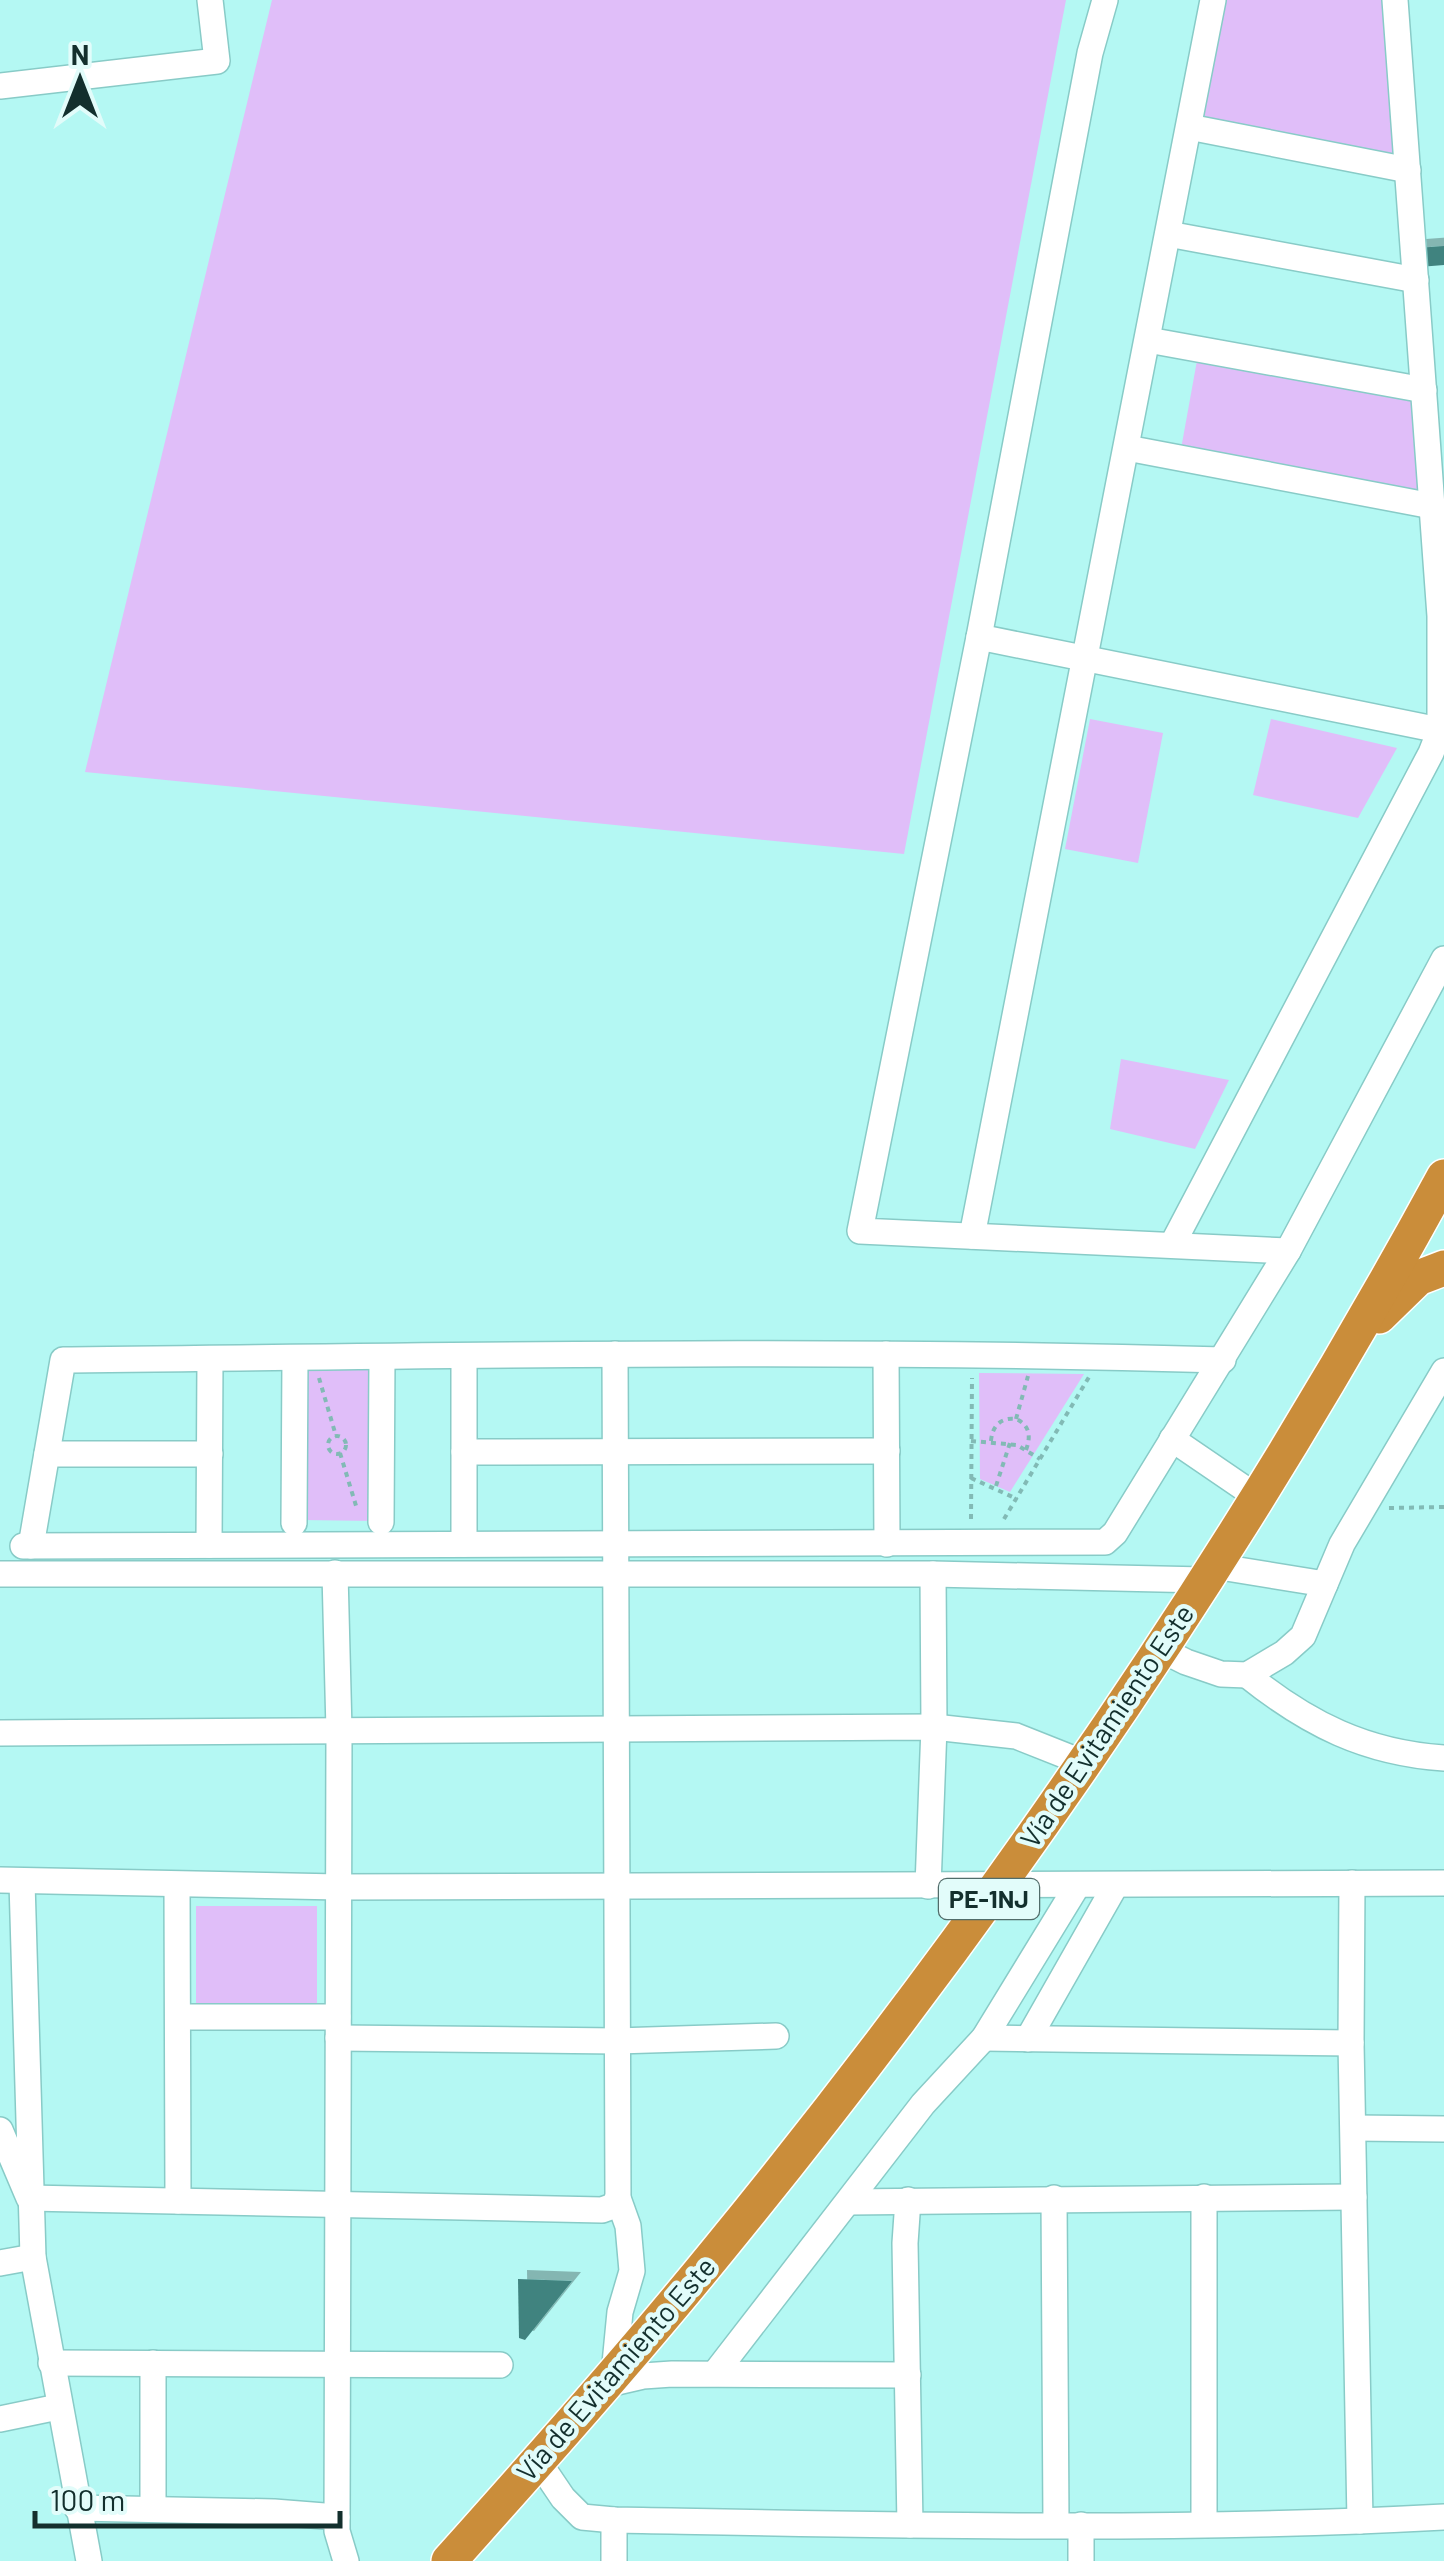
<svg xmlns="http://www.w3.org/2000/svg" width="1444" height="2561" viewBox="0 0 1444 2561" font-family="Barlow,sans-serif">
<defs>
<filter id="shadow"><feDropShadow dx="9" dy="-9" stdDeviation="0" flood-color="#0004"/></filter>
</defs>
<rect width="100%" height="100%" fill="#b4f8f3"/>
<g fill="#e0bef9">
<path d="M272,0H1066L904,854L85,772Z"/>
<path d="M1222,0H1388L1399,148L1393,159L1203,122L1200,114Z"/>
<path d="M1198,355L1416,396L1422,491L1414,497L1181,449Z"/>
<path d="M1090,719L1163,733L1138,863L1065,849Z"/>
<path d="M1271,719L1397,748L1358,818L1253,795Z"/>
<path d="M1121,1059L1229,1080L1195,1149L1110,1129Z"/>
<path d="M302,1370H376L375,1521L301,1520Z"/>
<path d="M979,1373L1084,1374L1010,1492L980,1479Z"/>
<rect x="196" y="1906" width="121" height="98"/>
</g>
<g fill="#40837f" filter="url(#shadow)">
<path d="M1444,246V265L1419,267L1417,248Z"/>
<path d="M518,2279L572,2281L525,2340L519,2338Z"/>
</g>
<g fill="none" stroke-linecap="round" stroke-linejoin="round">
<defs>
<g id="minor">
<path d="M1105,0L1090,53L979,637L860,1231L1288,1251"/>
<path d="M0,86L217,61L210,0"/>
<path d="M1189,127L1408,170"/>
<path d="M1168,234L1416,280"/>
<path d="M1148,340L1424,390"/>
<path d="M1127,448L1432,506"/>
<path d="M979,637L1444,731"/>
<path d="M972,1236L1213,0"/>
<path d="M1172,1245L1431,753L1440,730V616L1395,0"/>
<path d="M886,1354L887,1544"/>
<path d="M464,1356V1544"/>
<path d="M1172,1439L1257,1497"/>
<path d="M464,1452L887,1451"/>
<path d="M47,1454H210"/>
<path d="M381,1522L382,1357"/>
<path d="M294,1523L295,1358"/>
<path d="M209,1545L210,1359"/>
<path d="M23,1546L1105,1542L1115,1533L1288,1251L1444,959"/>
<path d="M31,1546L63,1360C449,1356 836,1348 1223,1360"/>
<path d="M1214,1566L1325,1584"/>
<path d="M335,1573L339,1731L337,2531L346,2561"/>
<path d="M0,1574H933L1204,1580"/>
<path d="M1160,1649L1186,1662L1221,1674L1247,1675L1284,1653L1303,1636L1342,1544L1444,1371"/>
<path d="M1247,1675C1308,1724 1366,1753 1444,1758"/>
<path d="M0,1733L934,1727L1016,1736L1084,1763"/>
<path d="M0,1880L339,1887L1444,1883"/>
<path d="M22,1882L33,2257L89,2561"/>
<path d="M1352,1883L1351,2043L1360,2521"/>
<path d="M177,1885L178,2201"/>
<path d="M928,1886L934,1727L933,1574"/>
<path d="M178,2017H338"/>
<path d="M338,2038L617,2041L776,2036"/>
<path d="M984,2038L1351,2043"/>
<path d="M1028,2039L1115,1886"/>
<path d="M1354,2128L1444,2129"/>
<path d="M0,2130L29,2198L602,2210L613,2206L618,2198"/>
<path d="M1054,2198L1056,2524"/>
<path d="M908,2200L905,2243L910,2525"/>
<path d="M849,2202L1354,2197"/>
<path d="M0,2263L33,2257"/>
<path d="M51,2363L500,2365"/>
<path d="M153,2363V2509"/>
<path d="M716,2372L923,2104L984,2038L1077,1886"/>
<path d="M614,2374L620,2312L632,2271L628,2226L618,2198L615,1354"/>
<path d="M604,2385L643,2376L672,2374L908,2375"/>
<path d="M0,2419L58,2407"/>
<path d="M538,2461L563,2498L582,2517L614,2520C890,2525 1168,2532 1444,2517"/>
<path d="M77,2508L274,2512L337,2517"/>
<path d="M1204,2524V2197"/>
<path d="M1081,2525V2561"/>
<path d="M614,2561V2520"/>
</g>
<g id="highway">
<path d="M1379,1316L1418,1278L1444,1268"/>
<path d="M449,2561C541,2458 632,2356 719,2249C992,1915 1238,1556 1444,1177"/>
</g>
</defs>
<use href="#minor" stroke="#88cbc7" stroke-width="28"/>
<use href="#highway" stroke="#fff" stroke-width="38"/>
<g stroke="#82bab5" stroke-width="4" stroke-dasharray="5 5" stroke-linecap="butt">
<path d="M319,1378L336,1436"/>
<path d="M1016,1419L1028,1376"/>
<circle cx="337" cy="1445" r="9"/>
<path d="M971,1441L1017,1445L1040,1459"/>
<path d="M991,1441C992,1426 1001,1417 1016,1419C1030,1425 1031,1437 1026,1450"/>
<path d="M340,1453L357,1509"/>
<path d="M971,1478L1017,1499"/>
<path d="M996,1486L1010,1443"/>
<path d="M1389,1508L1444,1507"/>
<path d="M971,1519L972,1378"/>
<path d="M1004,1519L1089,1377"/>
</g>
<use href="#minor" stroke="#fff" stroke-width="25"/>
<use href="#highway" stroke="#ca8d3a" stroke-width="35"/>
</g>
<g text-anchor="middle" stroke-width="9" stroke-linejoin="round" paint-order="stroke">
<rect fill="#e2fcfa" stroke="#516c6a" stroke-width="2.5" x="939" y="1879" width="100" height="40" rx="8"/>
<g font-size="25" font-weight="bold" fill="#132f2d">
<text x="989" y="1908">PE-1NJ</text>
</g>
<g font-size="28" fill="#132f2d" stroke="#e2fcfa">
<text transform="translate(1107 1726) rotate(-56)" y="10">Vía de Evitamiento Este</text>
<text transform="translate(616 2369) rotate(-49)" y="10">Vía de Evitamiento Este</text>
</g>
</g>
<g transform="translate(80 80)" stroke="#e2fcfa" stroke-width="8" paint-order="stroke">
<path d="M0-8L18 38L0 25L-18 38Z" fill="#132f2d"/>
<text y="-15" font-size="28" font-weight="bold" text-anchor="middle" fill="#132f2d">N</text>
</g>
<path d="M35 2511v15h305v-15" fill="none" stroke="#132f2d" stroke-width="5"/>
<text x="50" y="2511" font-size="30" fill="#132f2d" stroke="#e2fcfa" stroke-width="8" paint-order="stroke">100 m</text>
</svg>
